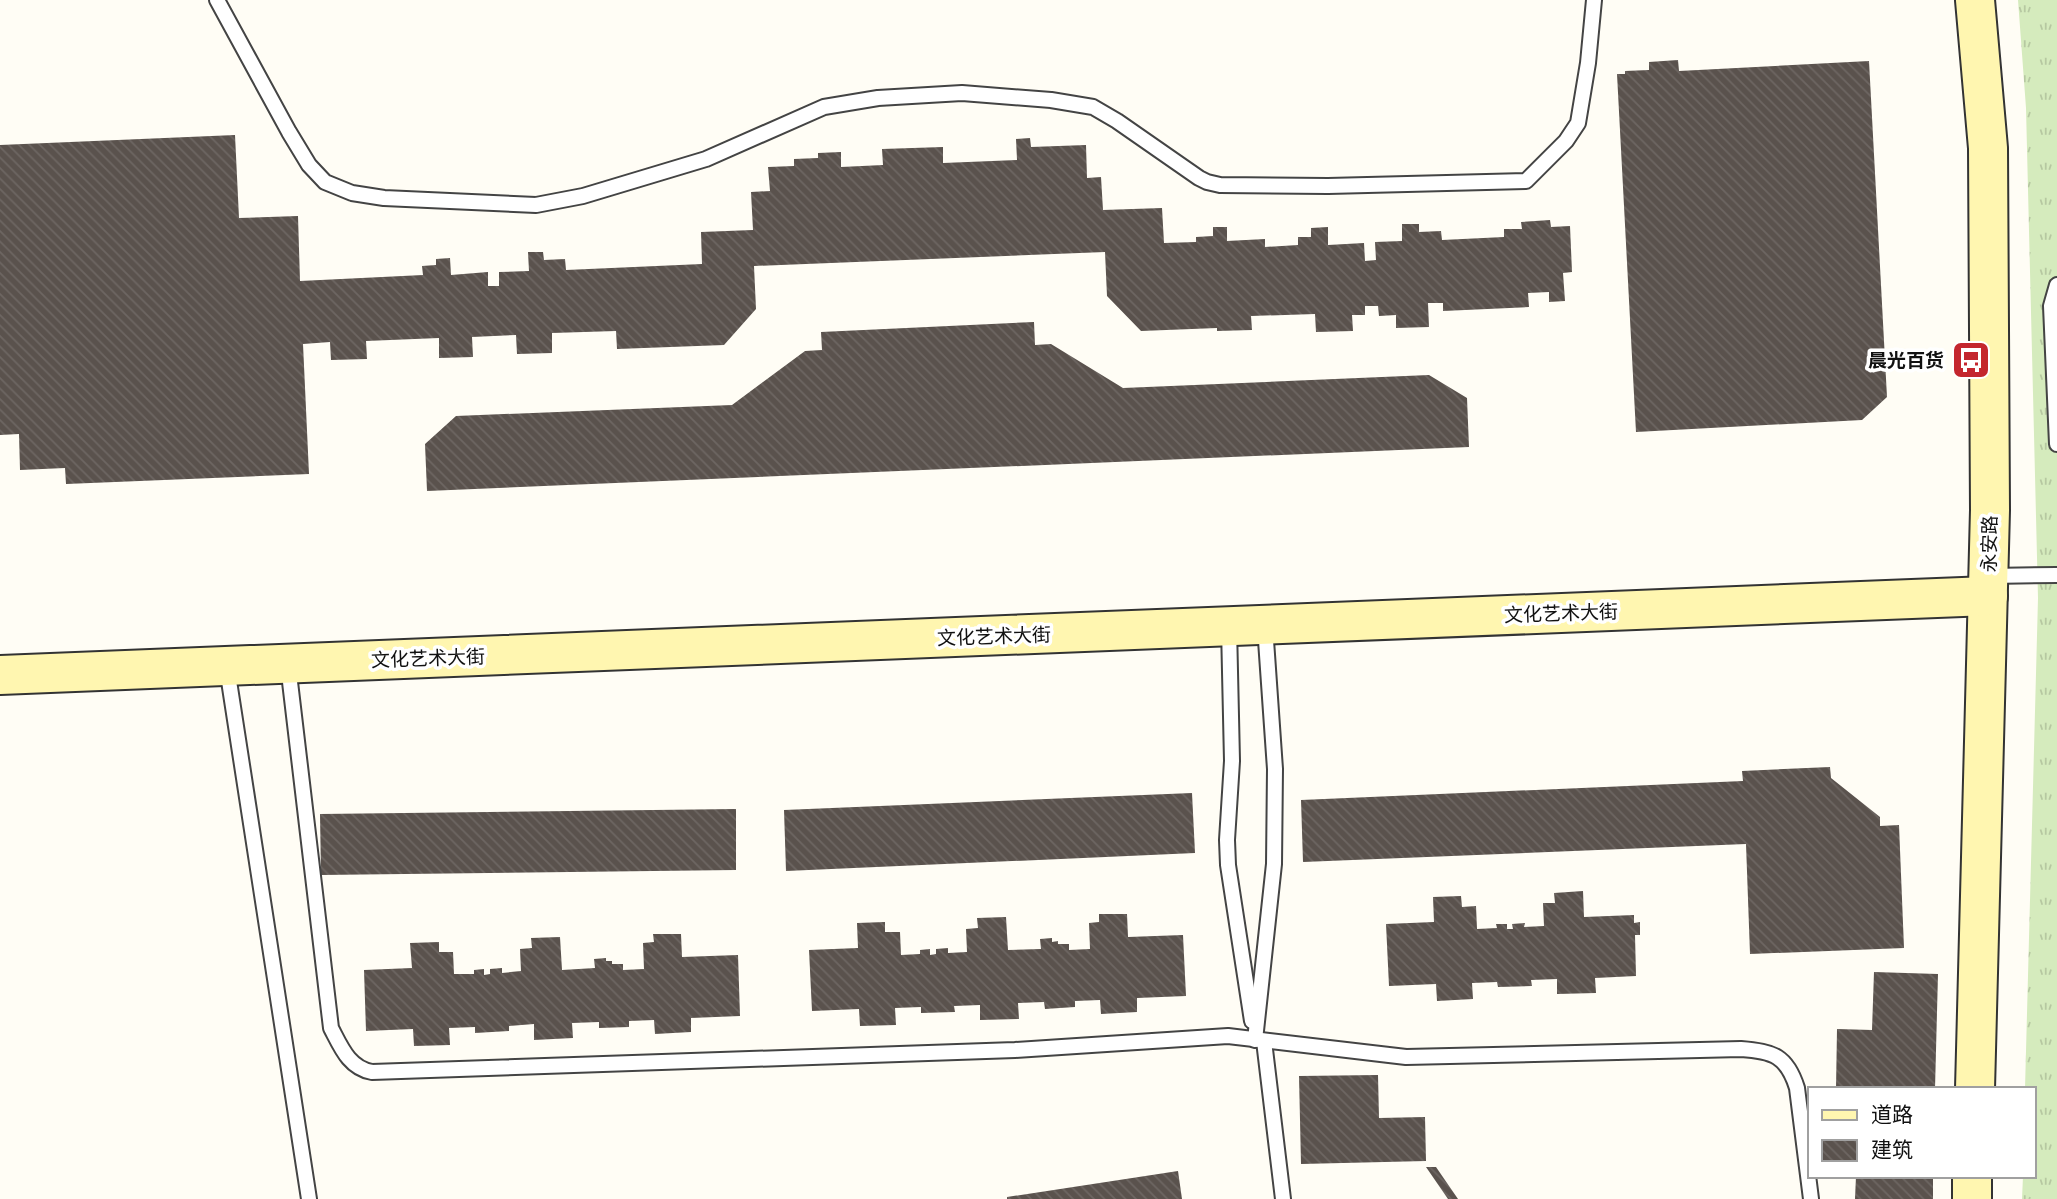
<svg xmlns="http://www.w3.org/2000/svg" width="2057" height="1199" viewBox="0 0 2057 1199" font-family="Merriweather,'Noto Sans SC',serif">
<defs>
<pattern id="grass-tufts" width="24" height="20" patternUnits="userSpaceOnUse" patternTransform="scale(1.75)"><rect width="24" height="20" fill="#d5ebbd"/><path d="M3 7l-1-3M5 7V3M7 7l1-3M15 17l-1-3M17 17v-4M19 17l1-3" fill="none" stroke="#b6c8a1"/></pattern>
<pattern id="building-back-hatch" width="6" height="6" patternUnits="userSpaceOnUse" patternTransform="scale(1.75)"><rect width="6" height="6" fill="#5a524d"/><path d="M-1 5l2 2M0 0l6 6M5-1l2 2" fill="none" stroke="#6d6662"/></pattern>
</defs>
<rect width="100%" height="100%" fill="#fffdf5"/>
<path fill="url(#grass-tufts)" d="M2018,0H2057V1199H2022L2023,1176H2034V1089H2025L2038,598L2026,108Z"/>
<g fill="url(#building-back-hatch)">
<path d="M1678,60L1679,71L1869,61L1887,397L1862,420L1636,432L1617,74H1625V71L1649,70V62Z"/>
<path d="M235,135L239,218L298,216L300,281L423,275L422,266L436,265V259L450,258L451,275L488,272V286H499V272L529,271L528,252H543L544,260L565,259L566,270L702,264L701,232L753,230L751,192L770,191L768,167L794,166V159L818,158V153L841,152V167L883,165L882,149L943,147V163L1017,160L1016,139L1030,138L1031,147L1086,145L1087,178L1101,177L1103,210L1162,208L1164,243L1196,242V237L1213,236V227H1227V241L1265,239V247L1298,245V237H1311V228L1328,227V245L1364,243L1365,261L1376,260L1375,242L1402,241V224H1419V232L1441,231L1442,240L1504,237V229H1522L1521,222L1550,220L1551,227L1570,226L1572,272L1563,273L1565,301L1549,302V292L1528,293L1529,307L1443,311V303H1428L1429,327L1396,328V315L1379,316L1378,306H1365V315H1352L1353,331L1316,332L1315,314L1251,316L1252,330L1217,331V328L1141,331L1107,296L1105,252L754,266L756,309L724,345L617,349L616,331L552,333V353L517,354L516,335L472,337L473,357L439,358V338L366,341L367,359L331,360L330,342L303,344L309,474L66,484L65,468L20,470L19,434L0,435V145Z"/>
<path d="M1034,322L1035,345L1051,344L1123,388L1429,375L1467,398L1469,447L427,491L425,444L456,416L732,405L805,351L822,350L821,332Z"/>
<path d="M1830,767L1831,778L1880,817V826L1899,825L1904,948L1750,954L1746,844L1303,862L1301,800L1743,781L1742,771Z"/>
<path d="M1192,793L1195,853L786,871L784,810Z"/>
<path d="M736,809V870L321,875L320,814Z"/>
<path d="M1583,891L1584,917L1634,915V923L1640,922V935H1635L1636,976L1595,978L1596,993L1557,994V979L1531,980L1532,986L1498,987L1497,982L1472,983L1473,999L1437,1001L1436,984L1389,986L1386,924L1434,922L1433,897L1461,896L1462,907L1476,906L1477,929L1497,928L1496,924H1507V929H1513L1512,924L1525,923L1524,927L1544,926L1543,903H1555L1554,893Z"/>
<path d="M1099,914H1127L1128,937L1183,935L1186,996L1137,998V1012L1101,1014L1100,1000L1075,1001V1007L1045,1009L1044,1002L1018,1003L1019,1019L980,1020V1005L954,1006L955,1012L921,1013V1007L895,1008L896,1025L860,1026L859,1009L812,1011L809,950L858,948L857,923L885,922V932H900L901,955L920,954V950L930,949V955L936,954V949L948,948V953L967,952L966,929L978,928L977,918L1006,917L1008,950L1041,949L1040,939L1052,938V942L1058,941V944H1069V950L1090,949L1089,923L1099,922Z"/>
<path d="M653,934H681L682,957L738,955L740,1016L691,1018V1032L655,1034L654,1020L629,1021V1027L599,1028V1022L572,1023L573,1038L534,1040V1024L509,1026V1031L475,1033V1027L449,1028L450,1045L414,1046L413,1029L366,1031L364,970L412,968L410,943L439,942V952H453L454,974H474V970L484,969V975L490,974V969L502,968V973L521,971L520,949L532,948L531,938L560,937L562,970L595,968L594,959L606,958V961H612V964H623V970L644,969L643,943L654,942Z"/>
<path d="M1874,972L1938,974L1935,1089H1836L1837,1029L1872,1030Z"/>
<path d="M1378,1075L1379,1118L1425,1117L1426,1161L1301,1164L1299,1076Z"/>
<path d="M1426,1167H1436L1458,1199H1448Z"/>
<path d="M1178,1171L1182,1199H1007V1197Z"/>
<path d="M1856,1176H1933V1199H1855Z"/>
</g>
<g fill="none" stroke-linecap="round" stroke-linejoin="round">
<defs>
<g id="lane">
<path d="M217,0L289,132L309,165L325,182L352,193L384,198L536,205L583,196L706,159L824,107L878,98L962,93L1051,100L1093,107L1117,121L1199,178L1207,182L1220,185L1328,186L1526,181L1566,141L1578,123L1588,63L1594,0"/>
<path d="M2057,285L2051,306L2057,444"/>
<path d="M1990,576L2057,575"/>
<path d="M1229,627L1232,761L1227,840L1228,865L1252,1021"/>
<path d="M288,665L331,1028C341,1047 349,1068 372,1072L1015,1050L1228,1036L1406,1057L1741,1049C1773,1051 1787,1056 1797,1088L1811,1199"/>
<path d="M227,668L309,1199"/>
<path d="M1255,1040L1274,864L1275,769L1265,626"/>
<path d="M1264,1041L1283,1199"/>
</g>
<g id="secondary">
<path d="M1975,0L1988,148L1990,510L1975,1089"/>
<path d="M0,675L1988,596"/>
<path d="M1972,1199V1176"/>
</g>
</defs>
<use href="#lane" stroke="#444" stroke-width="18"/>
<use href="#secondary" stroke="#333" stroke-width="42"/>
<use href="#lane" stroke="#fff" stroke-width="14"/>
<use href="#secondary" stroke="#fff6b0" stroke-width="38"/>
</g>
<defs>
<symbol id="bus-square" viewBox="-11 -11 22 22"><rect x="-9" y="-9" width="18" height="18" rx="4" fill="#c4262e" stroke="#fff"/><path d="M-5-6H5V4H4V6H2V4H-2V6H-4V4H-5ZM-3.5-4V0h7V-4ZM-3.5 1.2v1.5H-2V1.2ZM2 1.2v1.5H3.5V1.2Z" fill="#fff"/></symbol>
</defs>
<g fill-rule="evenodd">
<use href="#bus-square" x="1949" y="338" width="44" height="44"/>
</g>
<g text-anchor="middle" stroke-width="7" stroke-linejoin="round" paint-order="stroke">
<g font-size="19" font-weight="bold" fill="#111" stroke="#fff" text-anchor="end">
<text x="1944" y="367">晨光百货</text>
</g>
<g font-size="19" fill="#111" stroke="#fff">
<text transform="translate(1989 544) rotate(-89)" y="7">永安路</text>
<text transform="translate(1561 613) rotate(-2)" y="7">文化艺术大街</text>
<text transform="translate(994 636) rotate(-2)" y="7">文化艺术大街</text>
<text transform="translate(428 658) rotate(-2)" y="7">文化艺术大街</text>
</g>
</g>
<rect x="1808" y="1087" width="228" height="91" fill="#ffffff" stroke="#a0a0a0" stroke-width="2"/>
<rect x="1822" y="1110" width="35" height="10" fill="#fff6b0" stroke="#a0a0a0" stroke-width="2"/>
<text x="1871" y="1122" font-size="21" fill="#111111">道路</text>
<rect x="1822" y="1140" width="35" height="21" fill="url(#building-back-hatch)" stroke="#a0a0a0" stroke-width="2"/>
<text x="1871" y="1157" font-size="21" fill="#111111">建筑</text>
</svg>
